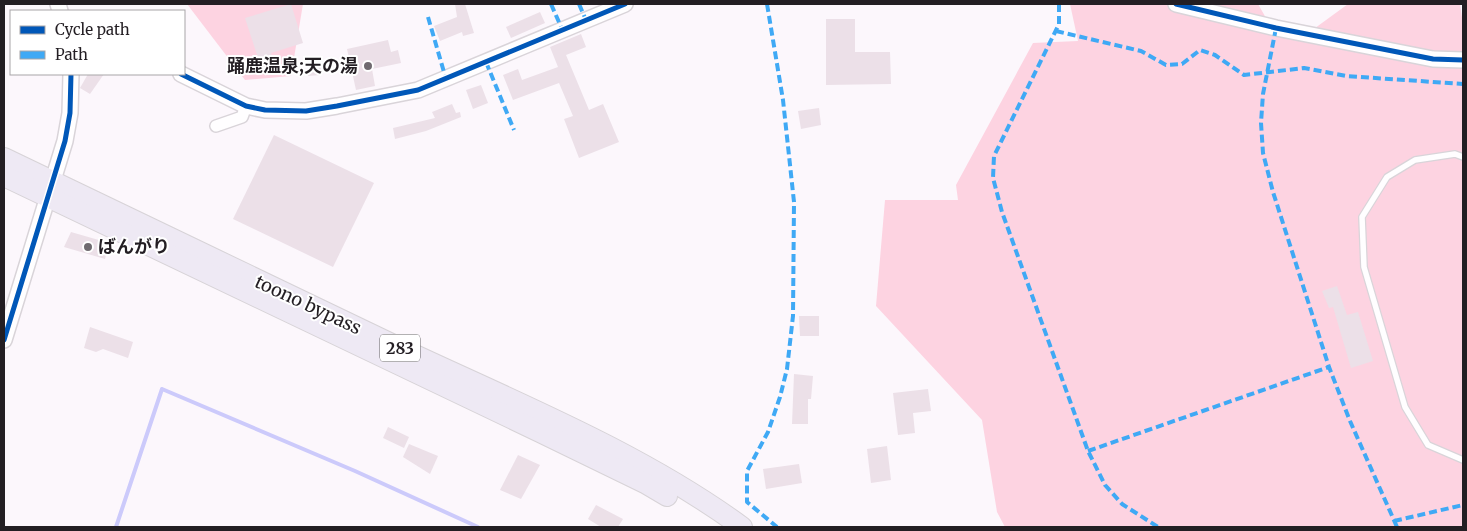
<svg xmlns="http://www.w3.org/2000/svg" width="1467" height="531" viewBox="0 0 1467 531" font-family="Merriweather,'Noto Sans JP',serif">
<rect width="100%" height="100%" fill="#fcf7fc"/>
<g fill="#fdd3e1">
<path d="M187,4H303L291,76L245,80Z"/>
<path d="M1070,4H1258L1274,32L1311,31L1348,4H1460L1463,24V527H1005L997,512L982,420L876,306L885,200H958L956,185L1033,43L1078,41Z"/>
</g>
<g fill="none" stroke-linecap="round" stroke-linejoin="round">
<path stroke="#cccafb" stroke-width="4" d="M116,527L162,389L355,471L478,527"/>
</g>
<g fill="#ece0e8">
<path d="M291,4L303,43L271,53L275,66L262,70L245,18Z"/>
<path d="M455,4H465L474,33L463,36L462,32L440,41L434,26L457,17Z"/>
<path d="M540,12L545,23L511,38L506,27Z"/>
<path d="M826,19H855V52H890L891,84L826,85Z"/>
<path d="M581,34L586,47L566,55L589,110L603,104L619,142L579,158L564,119L573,116L559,83L513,100L503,75L518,69L522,80L558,67L550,47Z"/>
<path d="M388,40L391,52L398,50L401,63L372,69L375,86L356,90L347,49Z"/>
<path d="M320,57L321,75L308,76L307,58Z"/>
<path d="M88,74H104L90,94L80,88Z"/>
<path d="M481,85L488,103L473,109L466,90Z"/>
<path d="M452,104L456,113L460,112L461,117L426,131L395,139L393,128L435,118L432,112Z"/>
<path d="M819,108L821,125L801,129L798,111Z"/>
<path d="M274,135L374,183L333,267L233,219Z"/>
<path d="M71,232L109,243L105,259L64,247Z"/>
<path d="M1337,286L1347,315L1358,312L1373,361L1351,368L1333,307L1329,308L1322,291Z"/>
<path d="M799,316H819V336H800Z"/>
<path d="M90,327L133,342L128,358L103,349L96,352L84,348Z"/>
<path d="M794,374L813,376L811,399H808V424H792Z"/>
<path d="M928,389L931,411L913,413L915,433L898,435L893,393Z"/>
<path d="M388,427L409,437L404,448L383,438Z"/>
<path d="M409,444L438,456L430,474L403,457Z"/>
<path d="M887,446L891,480L871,483L867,449Z"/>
<path d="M518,455L540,465L521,499L500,490Z"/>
<path d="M799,464L802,483L766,489L763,469Z"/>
<path d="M596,505L623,519L618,527H601L588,519Z"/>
</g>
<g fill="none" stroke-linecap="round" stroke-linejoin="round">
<defs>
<path id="lane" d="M1463,157L1455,154L1415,160L1387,177L1362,217L1364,267L1405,407L1428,445L1463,460"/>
<path id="street" d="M216,126L242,117L246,106"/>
<g id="secondary">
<path d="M58,4L60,11"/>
<path d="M1176,4L1276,28L1433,59L1463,60"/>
<path d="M181,74L246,106L265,110L306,111L337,106L418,90L625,4"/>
<path d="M4,340L65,141L70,113L71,74"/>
</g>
<g id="highway">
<path d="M4,158C138,221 270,287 404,350C517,403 641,453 742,527"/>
<path d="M4,176L540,432L645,483L667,496"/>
</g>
</defs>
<use href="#lane" stroke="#d9d4d9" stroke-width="8"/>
<use href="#street" stroke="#d9d4d9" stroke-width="14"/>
<use href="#secondary" stroke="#d9d4d9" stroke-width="18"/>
<use href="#highway" stroke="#d7d3d7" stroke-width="22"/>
<use href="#lane" stroke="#fffeff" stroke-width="5.5"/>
<use href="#street" stroke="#fffeff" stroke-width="11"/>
<use href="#secondary" stroke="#fffeff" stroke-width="15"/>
<use href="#highway" stroke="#eee9f4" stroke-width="20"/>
<g stroke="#3fa9f5" stroke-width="4" stroke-dasharray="8 4" stroke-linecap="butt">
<path d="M551,4L562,29"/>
<path d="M579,4L586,20"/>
<path d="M767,4L783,100L794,202L793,316L787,369L780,397L768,432L747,471V502L777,527"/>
<path d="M1059,4V24L994,156L993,178L1002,212L1088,451L1105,485L1122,504L1158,527"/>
<path d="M428,17L446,79"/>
<path d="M1276,28L1263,94L1261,123L1263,153L1273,192L1329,367L1350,421L1397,527"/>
<path d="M1056,31L1141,51L1166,65L1182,64L1200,50L1215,55L1244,75L1304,68L1346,76L1463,84"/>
<path d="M486,62L514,130"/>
<path d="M1088,451L1329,367"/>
<path d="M1394,521L1463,505"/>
</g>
<defs>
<g id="cycleway">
<path d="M1176,4L1276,28L1433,59L1463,60"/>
<path d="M181,74L246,106L265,110L306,111L337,106L418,90L625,4"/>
<path d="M4,340L65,141L70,113L71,74"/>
</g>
</defs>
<use href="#cycleway" stroke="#fff" stroke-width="8"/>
<use href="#cycleway" stroke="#0057b8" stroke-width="5"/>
</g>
<g fill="#6f6a6f" stroke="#fff" stroke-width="2">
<circle cx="368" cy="66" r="5"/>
<circle cx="88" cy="247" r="5"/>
</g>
<g text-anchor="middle" stroke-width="4" stroke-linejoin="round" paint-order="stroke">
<rect fill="#fff" stroke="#656265" stroke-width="1" x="380" y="334.5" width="40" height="27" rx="4"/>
<g font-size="16" font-weight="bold" fill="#231e23">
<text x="400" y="354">283</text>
</g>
<g font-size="18" font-weight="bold" fill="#231e23" stroke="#fff" text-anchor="end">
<text x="358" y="72">踊鹿温泉;天の湯</text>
<text x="98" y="253" text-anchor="start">ばんがり</text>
</g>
<g font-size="18" fill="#231e23" stroke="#fff">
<text transform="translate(308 305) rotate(25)" y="6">toono bypass</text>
</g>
</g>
<rect width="1467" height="531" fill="none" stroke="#231e23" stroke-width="10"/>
<rect x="10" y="10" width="175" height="65" fill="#ffffff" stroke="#a7a5a7"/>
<rect x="20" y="26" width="25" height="8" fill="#0057b8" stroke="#a7a5a7"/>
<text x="55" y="35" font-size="15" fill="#231e23">Cycle path</text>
<rect x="20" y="51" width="25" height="8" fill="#3fa9f5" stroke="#a7a5a7"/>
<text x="55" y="60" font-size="15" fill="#231e23">Path</text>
</svg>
